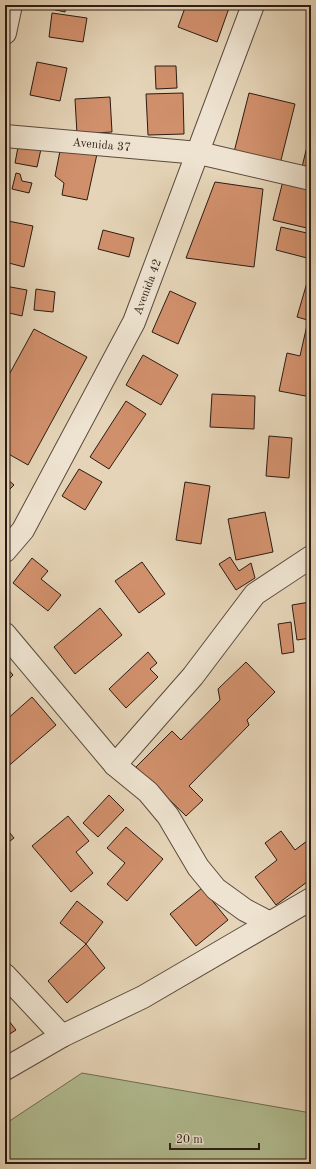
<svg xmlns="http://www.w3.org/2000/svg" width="316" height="1169" viewBox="0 0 316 1169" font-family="'Old Standard TT',serif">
<rect width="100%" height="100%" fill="#e5d4b7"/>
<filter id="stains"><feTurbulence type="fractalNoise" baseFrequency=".005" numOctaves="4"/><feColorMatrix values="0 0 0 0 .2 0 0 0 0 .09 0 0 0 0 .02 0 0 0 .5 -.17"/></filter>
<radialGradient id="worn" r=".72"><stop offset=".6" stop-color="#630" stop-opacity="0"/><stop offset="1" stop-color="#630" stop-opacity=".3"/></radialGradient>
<path fill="#b1bd91" stroke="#6e6c52" d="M82,1073L311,1113V1164H5V1124Z"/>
<g fill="#d1906c" stroke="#2b1c14">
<path d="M44,5H66L65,12L43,7Z"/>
<path d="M186,5H220L229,8L217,42L178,27Z"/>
<path d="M52,13L87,18L83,42L49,37Z"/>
<path d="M37,62L67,68L60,101L30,95Z"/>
<path d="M155,66H176L177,88L156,89Z"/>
<path d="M183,93L184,134L148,135L146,94Z"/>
<path d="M249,93L295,104L280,164L234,152Z"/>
<path d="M110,97L112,132L77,134L75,99Z"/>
<path d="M310,134H311V169L302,167Z"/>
<path d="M61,146L97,154L87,200L62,195L64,183L55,176Z"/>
<path d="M18,147L41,149L37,167L15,163Z"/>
<path d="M16,173L20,174L22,181L32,183L29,193L12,189Z"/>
<path d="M283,181L311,188V229L273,220Z"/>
<path d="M215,182L263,189L254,267L186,258Z"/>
<path d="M8,221L33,226L24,267L5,262V234Z"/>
<path d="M281,227L311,234V259L276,250Z"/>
<path d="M103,230L134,238L129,257L98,249Z"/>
<path d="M308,279L311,280V321L297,317Z"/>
<path d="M5,286L27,290L22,316L5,312Z"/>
<path d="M36,289L55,292L53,312L34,310Z"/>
<path d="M170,291L196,303L178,344L152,332Z"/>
<path d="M307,325L311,326V397L279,391L287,353L300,356Z"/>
<path d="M34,329L87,357L28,465L5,452V382Z"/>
<path d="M143,355L178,375L161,405L126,385Z"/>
<path d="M212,394L255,396L254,429L210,427Z"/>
<path d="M126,401L146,414L109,469L90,457Z"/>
<path d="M269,436L292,438L289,478L266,476Z"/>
<path d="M79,469L102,482L85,510L62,496Z"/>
<path d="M5,477L14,485L5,494Z"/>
<path d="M185,482L210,486L201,544L176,540Z"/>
<path d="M265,512L273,552L236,560L228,519Z"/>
<path d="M230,557L239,571L251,563L255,578L236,590L219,564Z"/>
<path d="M32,558L48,571L41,579L61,595L48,611L13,583Z"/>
<path d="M142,562L165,594L139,613L115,581Z"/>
<path d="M310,602L311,638L297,640L292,605Z"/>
<path d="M100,608L122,635L75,674L54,647Z"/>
<path d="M291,622L294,652L282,654L278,624Z"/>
<path d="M148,652L157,663L150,669L158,677L126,708L109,689Z"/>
<path d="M246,662L275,692L247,720L249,725L189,786L203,800L186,816L136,767L172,731L181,740L220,700L218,689Z"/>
<path d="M5,666L13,675L5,683Z"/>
<path d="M32,697L56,725L5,769V721Z"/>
<path d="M109,795L124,810L98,837L83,823Z"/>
<path d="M68,816L89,841L76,852L93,873L71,892L32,846Z"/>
<path d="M5,827L14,838L5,845Z"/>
<path d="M126,827L163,859L127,901L107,884L125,863L107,848Z"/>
<path d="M281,831L295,850L311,838V879L276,905L255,877L277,860L265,843Z"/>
<path d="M202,888L228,920L196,946L170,914Z"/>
<path d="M77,901L103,922L86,944L60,923Z"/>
<path d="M86,944L105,968L67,1003L48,981Z"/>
<path d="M5,1016L16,1030L5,1037Z"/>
</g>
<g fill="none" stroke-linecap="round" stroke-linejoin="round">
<defs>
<g id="street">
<path d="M5,33L11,5"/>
<path id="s1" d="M5,136L199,153L311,179"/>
<path id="s2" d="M5,551L23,530L134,322L253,5"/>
<path d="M5,634L115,765L148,792L168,816L198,867L216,889L245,910L270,923"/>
<path d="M115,765L193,676L255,594L311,557"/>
<path d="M5,975L62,1036"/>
<path d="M5,1069L62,1036L143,997L311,899"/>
</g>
</defs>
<use href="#street" stroke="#5a4a3d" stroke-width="24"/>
<use href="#street" stroke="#eee3d0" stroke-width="22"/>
</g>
<g text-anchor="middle" stroke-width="3" stroke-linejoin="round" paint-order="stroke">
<g font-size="12" fill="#2b1c14" stroke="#eee3d0">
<text dy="4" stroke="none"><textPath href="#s1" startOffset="97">Avenida 37</textPath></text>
<text dy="4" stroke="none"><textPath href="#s2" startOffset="301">Avenida 42</textPath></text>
</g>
</g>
<rect width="316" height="1169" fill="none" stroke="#e5d4b7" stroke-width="20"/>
<rect x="6" y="6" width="304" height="1157" fill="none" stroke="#2b1c14" stroke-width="2"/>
<rect x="10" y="10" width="296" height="1149" fill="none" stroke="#2b1c14"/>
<path d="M170 1143v6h89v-6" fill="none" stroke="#2b1c14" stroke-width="2"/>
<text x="176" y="1143" font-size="12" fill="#2b1c14" stroke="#eee3d0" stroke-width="3" paint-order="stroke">20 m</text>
<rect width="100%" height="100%" filter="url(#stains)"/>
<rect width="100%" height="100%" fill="url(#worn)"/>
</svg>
